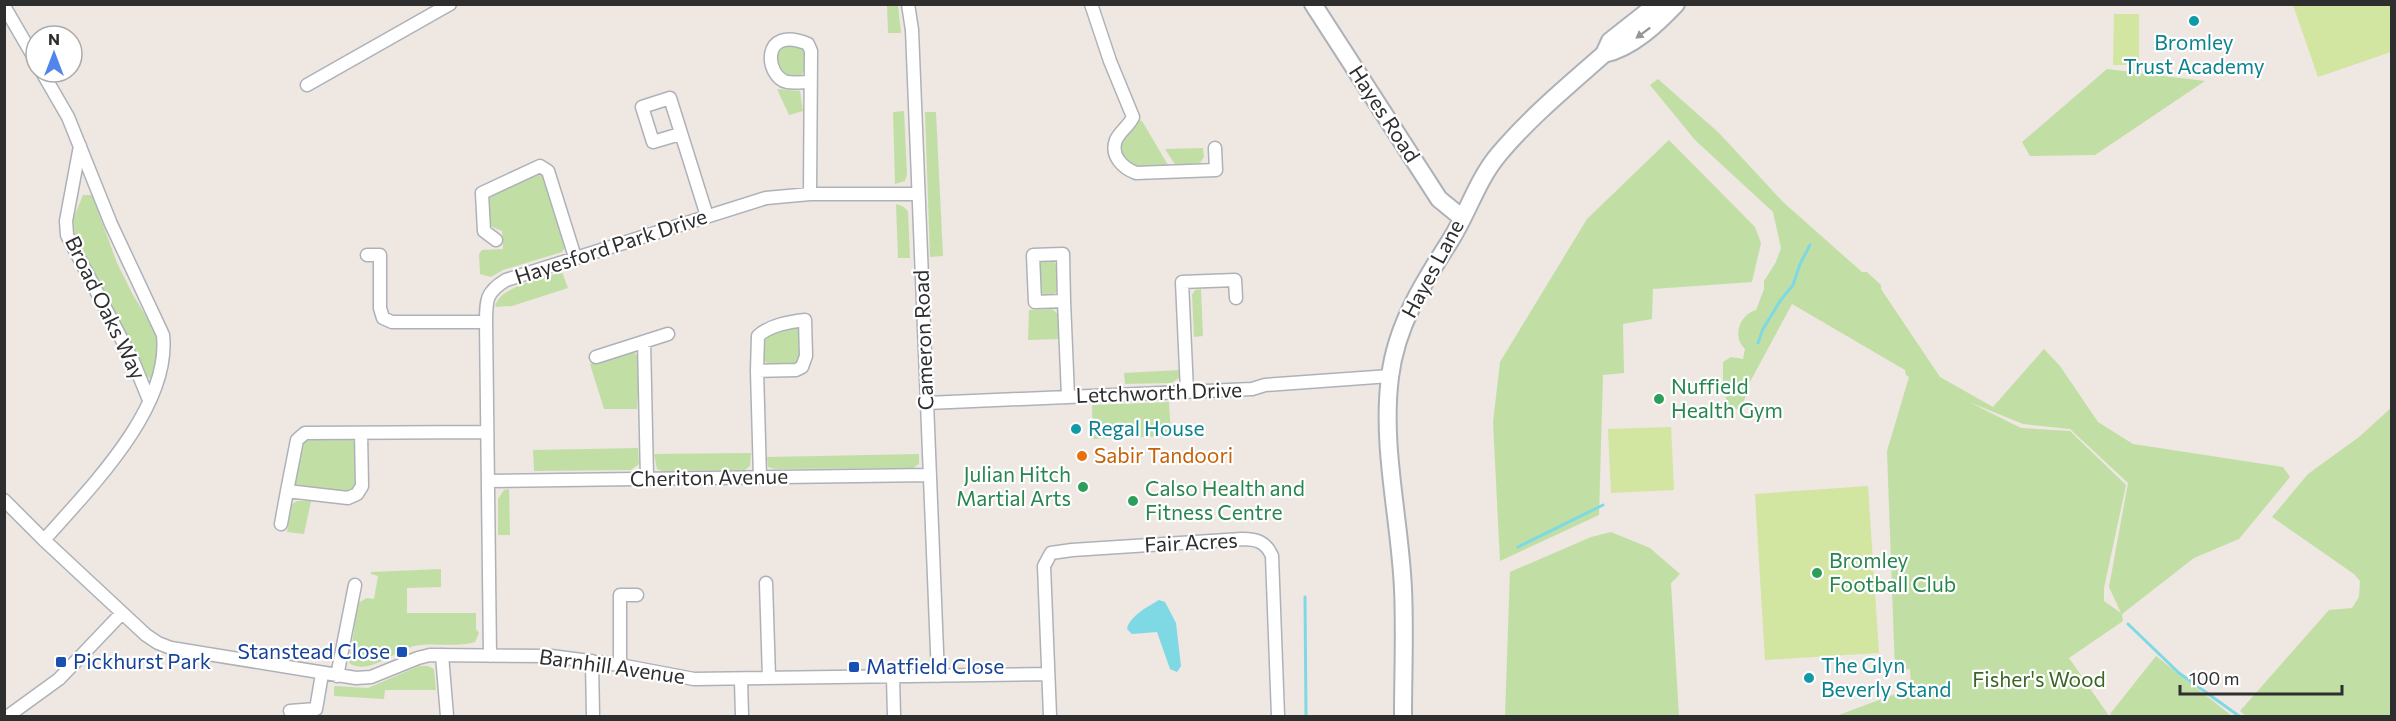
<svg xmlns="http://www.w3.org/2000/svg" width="2396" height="721" font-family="Commissioner,sans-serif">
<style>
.green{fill:#c1dfa4;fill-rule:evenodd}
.pitch{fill:#d2e5a1}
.water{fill:#7fd9e5}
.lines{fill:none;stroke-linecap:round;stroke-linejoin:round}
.stream{stroke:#7fd9e5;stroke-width:3}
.minor-casing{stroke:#aeb2b8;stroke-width:15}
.secondary-casing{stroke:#aeb2b8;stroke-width:20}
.minor{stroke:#fff;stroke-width:12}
.secondary{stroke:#fff;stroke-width:16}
.oneway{fill:#969696}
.culture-dot{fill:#0f9aa8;stroke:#fff;stroke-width:2}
.leisure-dot{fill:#2e9e5b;stroke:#fff;stroke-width:2}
.food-dot{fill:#e8710a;stroke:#fff;stroke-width:2}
.transit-dot{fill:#1a4fb4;stroke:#fff;stroke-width:2}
.labels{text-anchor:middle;stroke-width:4.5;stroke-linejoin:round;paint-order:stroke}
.culture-label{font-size:21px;fill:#0d838f;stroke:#fff;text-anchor:start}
.street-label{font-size:21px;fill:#2e2e2e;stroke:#fff}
.leisure-label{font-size:21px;fill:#27864d;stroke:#fff;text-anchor:start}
.food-label{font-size:21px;fill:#c56008;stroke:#fff;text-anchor:start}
.transit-label{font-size:21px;fill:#164399;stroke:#fff;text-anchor:start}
.park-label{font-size:21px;fill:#3b6622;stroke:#fff}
</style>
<rect width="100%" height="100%" fill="#eee7e2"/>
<!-- green -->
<path class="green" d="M887,5h11l3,28h-13z
M781,46h17l7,5 1,18 -5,6 -14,2 -5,-4 -7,-15z
M2107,69l98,12 -110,74 -65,1 -8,-14z
M1658,79l61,54 64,69 79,70h5l14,13v4l59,88 53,30 51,-58 16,17 38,56 35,22 150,23 7,10 -51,62 -45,19 -72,56 1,7 -54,37 40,58h-273l75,-28 -1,-19 -15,2 -8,-220 22,-74 -3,-2 -1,-5 -113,-66 -42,78 -9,28 -13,-2 -5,-24v-22l8,-5 12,2 2,-10c-13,-12 -6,-34 11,-39l8,-21v-8l12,-19 5,-14 -8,-36 -78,-72 -45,-55zM1969,402l54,22 47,5 58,54 -19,104 12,26 -17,-12v-13l22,-103 -56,-54 -49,-3z
M777,89l23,2 3,20 -14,4z
M904,111l3,63 -2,7 -10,3 -2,-72z
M925,112h11l7,144 -13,1z
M1136,119l6,2 26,44c-16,1 -37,7 -45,-11 -2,-4 -2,-10 1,-14 4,-8 9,-12 12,-21z
M1669,140l86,87 6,16 -9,39 -99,7 -1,30 -29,5 1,49 -21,2 -4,140 -99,46 -7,-139 7,-60 87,-143z
M1203,148l1,9 -4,6 -24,3 -11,-17z
M536,174l6,1 5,6 19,65 -4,6 -59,18 -12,7 -11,-3 -1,-20 3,-4 21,-1 -1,-18 -12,-5 -3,-24 2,-6z
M83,195h9l25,68 16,32 20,33 6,17 1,9 -8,26 -5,-4 -7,-17 -65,-121 -2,-19z
M896,204l6,2 6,5 2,47h-12z
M1052,259c8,8 8,24 4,34l-9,3 -7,-4 -2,-25 4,-7z
M562,272l6,16 -56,18 -17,1c4,-21 49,-29 67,-35z
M1201,289l2,47 -9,1 -2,-42 3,-5z
M1052,309l6,5 1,25 -31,1 1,-30z
M794,326l5,3c2,8 5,26 -1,33 -5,6 -32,5 -35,-3 -2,-5 -1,-14 -1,-20l5,-4z
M628,352l7,1 5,7 -3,49h-33l-14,-45z
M1180,370l-1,8 -8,5 -46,1 -1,-11z
M1169,402l2,34 -78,3 -1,-34z
M2391,408v308h-145l-6,-5 89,-101 23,-2 7,-11 1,-16 -6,-7 -82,-57 36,-43 51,-37z
M305,439h47l4,4 2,41 -6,8 -55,-6 -3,-4 6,-38z
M638,448l1,16 -8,6 -97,1 -1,-21z
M751,453l-1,13 -5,4 -83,1 -5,-2 -3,-15z
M919,454v10l-6,4 -138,1 -7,-2 -1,-10z
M509,489l1,46h-12v-36l6,-9z
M297,501h14l-7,33 -17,-2 5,-28z
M1611,532l39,16 30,26 -9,9 8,133h-174l5,-144 81,-35z
M441,569v18l-34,1v25h69v16l3,4 -4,9c-20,6 -41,0 -61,4 -19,5 -46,30 -65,17l9,-60 9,-5 7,1 4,-23 -7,-2v-2z
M2156,656l76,60h-120l-2,-2z
M419,666h9l6,3 2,21h-51l-1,9 -50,-3v-10l34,2z"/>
<!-- pitch -->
<path class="pitch" d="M2293,5h98v47l-73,25z
M2114,14h25v51h-26z
M1671,427l3,63 -63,3 -3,-64z
M1868,486l11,167 -114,7 -10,-166z"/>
<!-- water -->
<path class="water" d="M1159,600l6,2 11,21 5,43 -4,6 -7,-3 -13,-37 -25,2 -5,-5c3,-13 20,-22 32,-29z"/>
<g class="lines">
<!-- stream -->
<path class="stream" d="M1758,343l5,-14 17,-28 13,-16 7,-21 10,-19
M1518,547l85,-42
M1305,597l1,119
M2128,624l51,49 60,43"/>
<defs>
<path id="minor" d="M908,4l4,26 26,646
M1091,4l19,57 23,56c-4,9 -13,14 -17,23 -6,16 7,28 20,33l80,-3 -1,-22
M4,6l32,55
M42,72l26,45 43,107 52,111c8,73 -74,154 -119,205
M307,85l143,-81
M680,134l-27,8 -11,-35 28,-9 37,118
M80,146l-14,75 1,14 66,126 16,39
M810,194l1,-143 -3,-7c-48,-20 -43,33 -21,38 7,1 16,0 23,0
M496,240l-12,-9 -2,-38 58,-27 8,5 27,86
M367,255h13v53l3,10 9,4h94
M1064,301l-1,-47 -30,1 2,47 29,-1 4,95
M644,342l3,136
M596,357l72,-23
M757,371l1,-35c12,-11 31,-14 47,-16l1,36 -4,11 -6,3 -39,1 3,106
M1187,391l-5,-109 53,-2 1,18
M927,403l325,-14 13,-4 125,-9
M361,433l1,53 -5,8 -9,4 -61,-7 10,-51 8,-7 182,-1
M488,481l442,-6
M4,500l40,40 102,95 12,8 13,5 185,30 15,-1 47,-19 12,-3 121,1 69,9 74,14 354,-5
M281,524l6,-33
M766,583l3,95
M442,655l5,61
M490,656l-4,-334c0,-22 0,-30 20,-42l260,-82 44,-4h108
M592,661l1,55
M620,665v-70h17
M337,676l18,-91
M893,677l1,39
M741,680l1,36
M290,711l26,-2 6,-35
M8,716l51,-37 63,-66
M1050,716l-6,-150 7,-13 21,-3 170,-11c15,0 24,3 30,17l6,160"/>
<path id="secondary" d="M1313,4l126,195 22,18
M1604,54c28,-6 53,-30 72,-50
M1403,716c0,-42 2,-84 0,-127 -3,-70 -22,-142 -13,-212 6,-51 33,-94 60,-136 18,-28 27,-61 49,-87 31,-37 70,-69 105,-100l6,-13 47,-37"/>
</defs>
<!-- minor casing -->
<use href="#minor" class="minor-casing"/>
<!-- secondary casing -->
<use href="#secondary" class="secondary-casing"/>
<!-- minor -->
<use href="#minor" class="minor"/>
<!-- secondary -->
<use href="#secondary" class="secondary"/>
</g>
<!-- one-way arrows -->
<defs><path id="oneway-solid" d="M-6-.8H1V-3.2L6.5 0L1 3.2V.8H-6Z" transform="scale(1.5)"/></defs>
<use class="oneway" href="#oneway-solid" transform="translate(1643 33) rotate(143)"/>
<!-- markers -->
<g class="culture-dot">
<circle cx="2194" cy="21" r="6"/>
<circle cx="1076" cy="429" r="6"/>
<circle cx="1809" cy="678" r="6"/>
</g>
<g class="leisure-dot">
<circle cx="1659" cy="399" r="6"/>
<circle cx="1083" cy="487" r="6"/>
<circle cx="1133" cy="501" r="6"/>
<circle cx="1817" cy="573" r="6"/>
</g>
<circle class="food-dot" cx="1082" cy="456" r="6"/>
<g class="transit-dot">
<rect x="396" y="646" width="12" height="12" rx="3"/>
<rect x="55" y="656" width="12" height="12" rx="3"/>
<rect x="848" y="661" width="12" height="12" rx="3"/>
</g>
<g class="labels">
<!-- culture labels -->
<g class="culture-label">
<text x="2194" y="50" text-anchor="middle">Bromley<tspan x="2194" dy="24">Trust Academy</tspan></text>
<text x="1088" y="436">Regal House</text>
<text x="1821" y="673">The Glyn<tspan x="1821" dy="24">Beverly Stand</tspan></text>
</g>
<!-- street labels -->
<g class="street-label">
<text transform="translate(1384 114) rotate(57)" y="7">Hayes Road</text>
<text transform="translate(611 247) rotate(-18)" y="7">Hayesford Park Drive</text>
<text transform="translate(1433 269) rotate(-62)" y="7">Hayes Lane</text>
<text transform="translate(105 308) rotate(64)" y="7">Broad Oaks Way</text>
<text transform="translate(924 340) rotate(-92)" y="7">Cameron Road</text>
<text transform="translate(1159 393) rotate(-2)" y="7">Letchworth Drive</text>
<text transform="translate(709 478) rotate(-1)" y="7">Cheriton Avenue</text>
<text transform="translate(1191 543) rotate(-3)" y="7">Fair Acres</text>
<text transform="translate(612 667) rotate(8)" y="7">Barnhill Avenue</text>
</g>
<!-- leisure labels -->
<g class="leisure-label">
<text x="1671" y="394">Nuffield<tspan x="1671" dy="24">Health Gym</tspan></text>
<text x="1071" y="482" text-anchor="end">Julian Hitch<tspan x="1071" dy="24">Martial Arts</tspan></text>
<text x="1145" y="496">Calso Health and<tspan x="1145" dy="24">Fitness Centre</tspan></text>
<text x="1829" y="568">Bromley<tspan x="1829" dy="24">Football Club</tspan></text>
</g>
<!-- food labels -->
<g class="food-label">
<text x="1094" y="463">Sabir Tandoori</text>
</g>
<!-- transit labels -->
<g class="transit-label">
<text x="390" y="659" text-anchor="end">Stanstead Close</text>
<text x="73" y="669">Pickhurst Park</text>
<text x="866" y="674">Matfield Close</text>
</g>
<!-- park labels -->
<g class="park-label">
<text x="2039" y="687">Fisher's Wood</text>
</g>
</g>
<!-- border -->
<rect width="2396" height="721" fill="none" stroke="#2e2e2e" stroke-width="12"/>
<!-- north arrow -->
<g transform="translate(54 54)"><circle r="28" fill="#ffffff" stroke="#ababab" stroke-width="1.5"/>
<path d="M0-4.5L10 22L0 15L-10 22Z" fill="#5285eb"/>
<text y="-9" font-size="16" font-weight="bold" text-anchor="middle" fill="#2e2e2e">N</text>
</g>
<!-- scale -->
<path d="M2180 685v9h162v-9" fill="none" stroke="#2e2e2e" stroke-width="3"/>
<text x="2189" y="685" font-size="18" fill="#2e2e2e" stroke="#ffffff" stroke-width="4.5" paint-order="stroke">100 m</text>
</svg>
